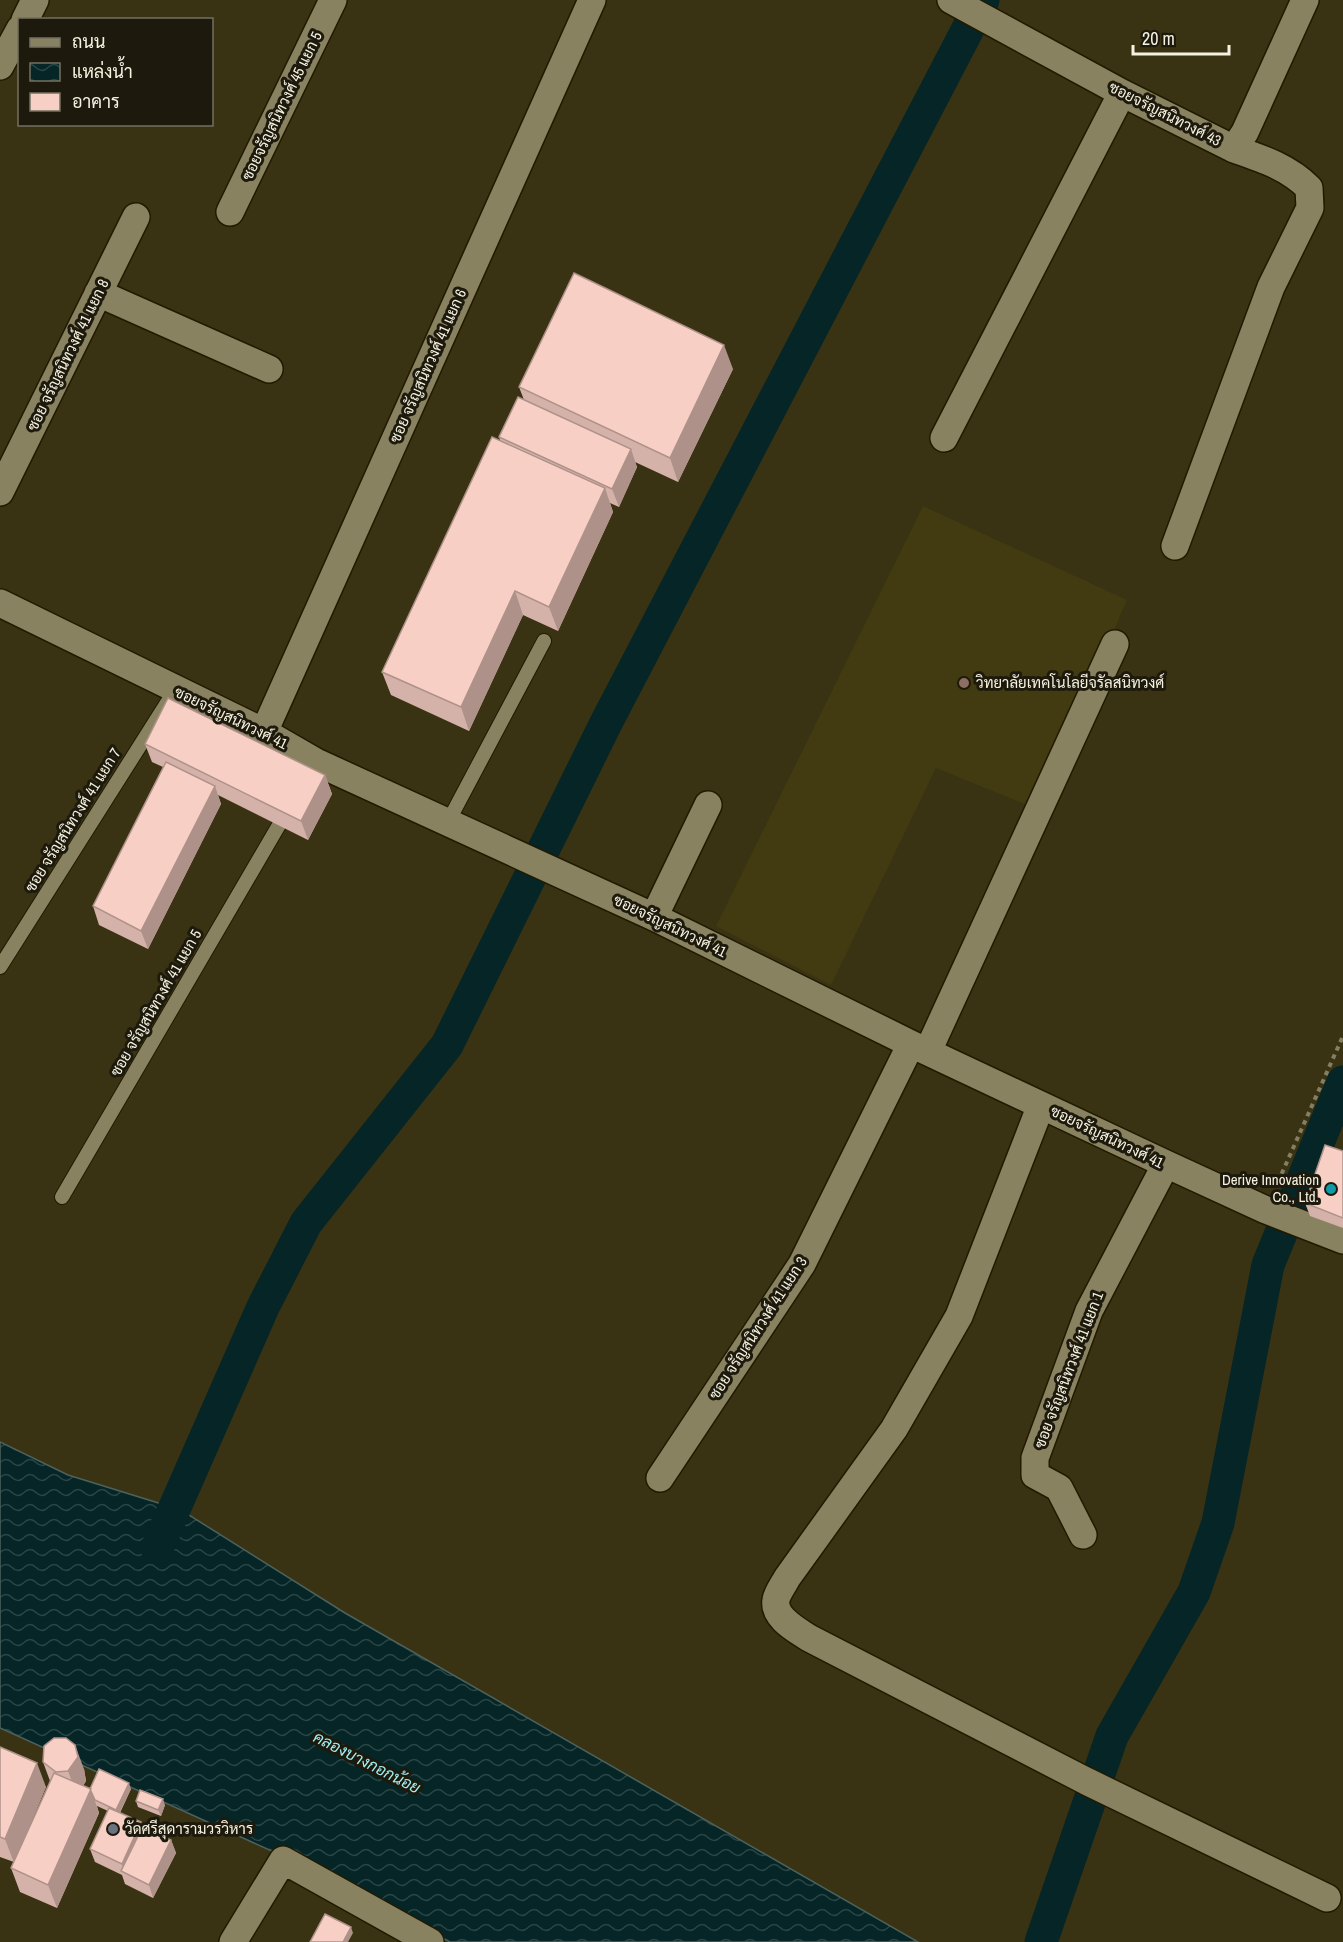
<svg xmlns="http://www.w3.org/2000/svg" width="1343" height="1942" font-family="'Archivo Narrow',Sarabun,sans-serif">
<style>
.built{fill:#423a10}
.water{fill:url(#water-waves);stroke:#4d625e;stroke-width:1.5}
.lines{fill:none;stroke-linecap:round;stroke-linejoin:round}
.canal{stroke:#052526;stroke-width:33}
.service-casing{stroke:#211a00;stroke-width:16}
.minor-casing{stroke:#211a00;stroke-width:30}
.path{stroke:#847e64;stroke-width:4;stroke-dasharray:4.5 4.5;stroke-linecap:butt}
.service{stroke:#898260;stroke-width:14}
.minor{stroke:#898260;stroke-width:27}
.wall{fill:#d5b2a9}
.shaded-wall{fill:#ae9189}
.building{fill:#f8cfc4;stroke:#ae9189;stroke-width:1.5}
.education-dot{fill:#8d6e63;stroke:#1d1a0d;stroke-width:2}
.culture-dot{fill:#0f9aa8;stroke:#1d1a0d;stroke-width:2}
.worship-dot{fill:#6b7280;stroke:#1d1a0d;stroke-width:2}
.labels{text-anchor:middle;stroke-width:6;stroke-linejoin:round;paint-order:stroke}
.street-label{font-size:15px;fill:#f6f2e0;stroke:#1d1a0d}
.poi-label{font-size:15px;fill:#f6f2e0;stroke:#1d1a0d;text-anchor:start}
.water-label{font-size:16px;font-style:italic;fill:#a1eff1;stroke:#1d1a0d}
</style>
<defs>
<pattern id="water-waves" width="16" height="10" patternUnits="userSpaceOnUse" patternTransform="scale(1.5)"><rect width="16" height="10" fill="#052526"/><path d="M0 5q4-4 8 0t8 0" fill="none" stroke="#2a4545"/></pattern>
</defs>
<rect width="100%" height="100%" fill="#393313"/>
<!-- built -->
<path class="built" d="M923,506l204,94 -74,169 -26,36 -91,-37 -105,217 -115,-59z"/>
<!-- water -->
<path class="water" d="M0,1442l68,33 113,35 164,103 573,329h-468l-138,-77 -38,-13 -274,-124z"/>
<g class="lines">
<!-- canal -->
<path class="canal" d="M157,1548l106,-241 43,-84 141,-178 159,-322 377,-723
M1041,1942l71,-206 82,-144 24,-69 50,-258 75,-183"/>
<defs>
<path id="service" d="M448,822l96,-181
M0,967l172,-272
M62,1197l217,-372"/>
<path id="minor" d="M951,0l171,93 112,56 11,-17 60,-132
M25,20l10,-20
M0,66l20,-37
M230,212l103,-212
M98,293l171,76
M944,438l178,-345
M0,492l136,-275
M1175,546l96,-259 39,-79 -1,-20c-21,-21 -46,-29 -75,-39
M0,603l264,129 52,30 338,155 257,127 255,120 100,46 77,30
M264,732l328,-732
M654,917l54,-112
M928,1051l187,-407
M1041,1105l-82,211 -65,113 -107,149c-3,6 -10,15 -11,22 -3,18 21,30 33,38l277,143 241,117
M660,1478l142,-214 109,-220
M1083,1535l-24,-47 -24,-13v-17l54,-147 77,-147
M233,1942l50,-82 147,82"/>
</defs>
<!-- service casing -->
<use href="#service" class="service-casing"/>
<!-- minor casing -->
<use href="#minor" class="minor-casing"/>
<!-- path -->
<path class="path" d="M1278,1182l65,-146"/>
<!-- service -->
<use href="#service" class="service"/>
<!-- minor -->
<use href="#minor" class="minor"/>
</g>
<!-- wall -->
<path class="wall" d="M733,369l-55,113 -43,-20 2,5 -18,40 -9,-4 3,9 -55,119 -35,-16 -54,116 -78,-36 -9,-23 118,-232 -1,-3 25,-37 -5,-13z
M145,744l180,31 7,19 -24,46 -90,-45 3,9 -73,145 -49,-24 -6,-19 70,-139 -11,-5z
M1343,1151v77l-33,-12 -5,-13z
M0,1747l46,40 -23,54 27,-60 -7,-19 41,7 2,12 -3,5 7,3h41l-11,24 23,15 28,12 5,13 -23,45 -28,-14 -3,-9 -27,-13 -5,-13 18,-38 -11,-5 2,7 -42,95 -37,-16 -9,-24 3,-6 -14,-5z
M136,1801l29,4 -4,11 -23,-9z"/>
<!-- shaded-wall -->
<path class="shaded-wall" d="M724,345l9,24 -55,113 -8,-24z
M631,449l6,18 -18,40 -7,-18z
M605,488l8,24 -55,119 -9,-24z
M515,591l8,24 -54,116 -8,-24z
M325,775l7,19 -24,46 -7,-19z
M215,786l6,18 -73,145 -7,-18z
M75,1745l9,24 2,12 -9,14 -9,-24z
M37,1763l9,24 -32,76 -9,-24z
M129,1783l2,6 -13,27 -2,-6z
M91,1789l8,24 -42,95 -9,-23z
M163,1799l2,6 -4,11 -3,-6z
M141,1822l4,13 -20,39 -3,-10z
M171,1840l5,13 -23,45 -4,-13z
M351,1927l2,6 -5,9h-5z"/>
<!-- building -->
<path class="building" d="M574,273l150,72 -54,113 -151,-71z
M518,397l113,52 -19,40 -113,-52z
M492,437l113,51 -56,119 -34,-16 -54,116 -79,-35z
M168,698l157,77 -24,46 -156,-77z
M166,762l49,24 -74,145 -48,-25z
M1325,1145l18,6v67l-38,-15z
M54,1738h12l9,7 3,12 -10,14 -12,1 -13,-10 1,-16z
M0,1747l37,16 -32,76 -5,-2z
M99,1769l30,14 -13,27 -21,-10 -5,-11z
M54,1773l37,16 -43,96 -37,-17z
M140,1790l23,9 -5,11 -22,-9z
M109,1808l32,14 -19,42 -32,-15z
M143,1826l28,14 -22,45 -28,-14z
M325,1914l26,13 -8,15h-33z"/>
<!-- markers -->
<circle class="education-dot" cx="964" cy="683" r="6"/>
<circle class="culture-dot" cx="1331" cy="1189" r="6"/>
<circle class="worship-dot" cx="113" cy="1829" r="6"/>
<g class="labels">
<!-- street labels -->
<g class="street-label">
<text transform="translate(282 106) rotate(-64)" y="5">ซอยจรัญสนิทวงศ์ 45 แยก 5</text>
<text transform="translate(1165 114) rotate(27)" y="5">ซอยจรัญสนิทวงศ์ 43</text>
<text transform="translate(68 355) rotate(-64)" y="5">ซอย จรัญสนิทวงศ์ 41 แยก 8</text>
<text transform="translate(428 366) rotate(-66)" y="5">ซอย จรัญสนิทวงศ์ 41 แยก 6</text>
<text transform="translate(231 718) rotate(26)" y="5">ซอยจรัญสนิทวงศ์ 41</text>
<text transform="translate(73 820) rotate(-58)" y="5">ซอย จรัญสนิทวงศ์ 41 แยก 7</text>
<text transform="translate(670 926) rotate(26)" y="5">ซอยจรัญสนิทวงศ์ 41</text>
<text transform="translate(156 1003) rotate(-60)" y="5">ซอย จรัญสนิทวงศ์ 41 แยก 5</text>
<text transform="translate(1107 1137) rotate(26)" y="5">ซอยจรัญสนิทวงศ์ 41</text>
<text transform="translate(758 1328) rotate(-57)" y="5">ซอย จรัญสนิทวงศ์ 41 แยก 3</text>
<text transform="translate(1069 1370) rotate(-69)" y="5">ซอย จรัญสนิทวงศ์ 41 แยก 1</text>
</g>
<!-- poi labels -->
<g class="poi-label">
<text x="976" y="688">วิทยาลัยเทคโนโลยีจรัลสนิทวงศ์</text>
<text x="1319" y="1185" text-anchor="end">Derive Innovation<tspan x="1319" dy="17">Co., Ltd.</tspan></text>
<text x="125" y="1834">วัดศรีสุดารามวรวิหาร</text>
</g>
<!-- water labels -->
<g class="water-label">
<text transform="translate(367 1762) rotate(27)" y="6">คลองบางกอกน้อย</text>
</g>
</g>
<!-- legend -->
<rect x="18" y="18" width="195" height="108" fill="#1d1a0d" stroke="#747061" stroke-width="1.5"/>
<rect x="30" y="38" width="30" height="9" fill="#898260" stroke="#747061" stroke-width="1.5"/>
<text x="72" y="48" font-size="18" fill="#f6f2e0">ถนน</text>
<rect x="30" y="63" width="30" height="18" fill="url(#water-waves)" stroke="#747061" stroke-width="1.5"/>
<text x="72" y="78" font-size="18" fill="#f6f2e0">แหล่งน้ำ</text>
<rect x="30" y="93" width="30" height="18" fill="#f8cfc4" stroke="#747061" stroke-width="1.5"/>
<text x="72" y="108" font-size="18" fill="#f6f2e0">อาคาร</text>
<!-- scale -->
<path d="M1133 45v9h96v-9" fill="none" stroke="#f6f2e0" stroke-width="3"/>
<text x="1142" y="45" font-size="18" fill="#f6f2e0" stroke="#1d1a0d" stroke-width="4.5" paint-order="stroke">20 m</text>
</svg>
